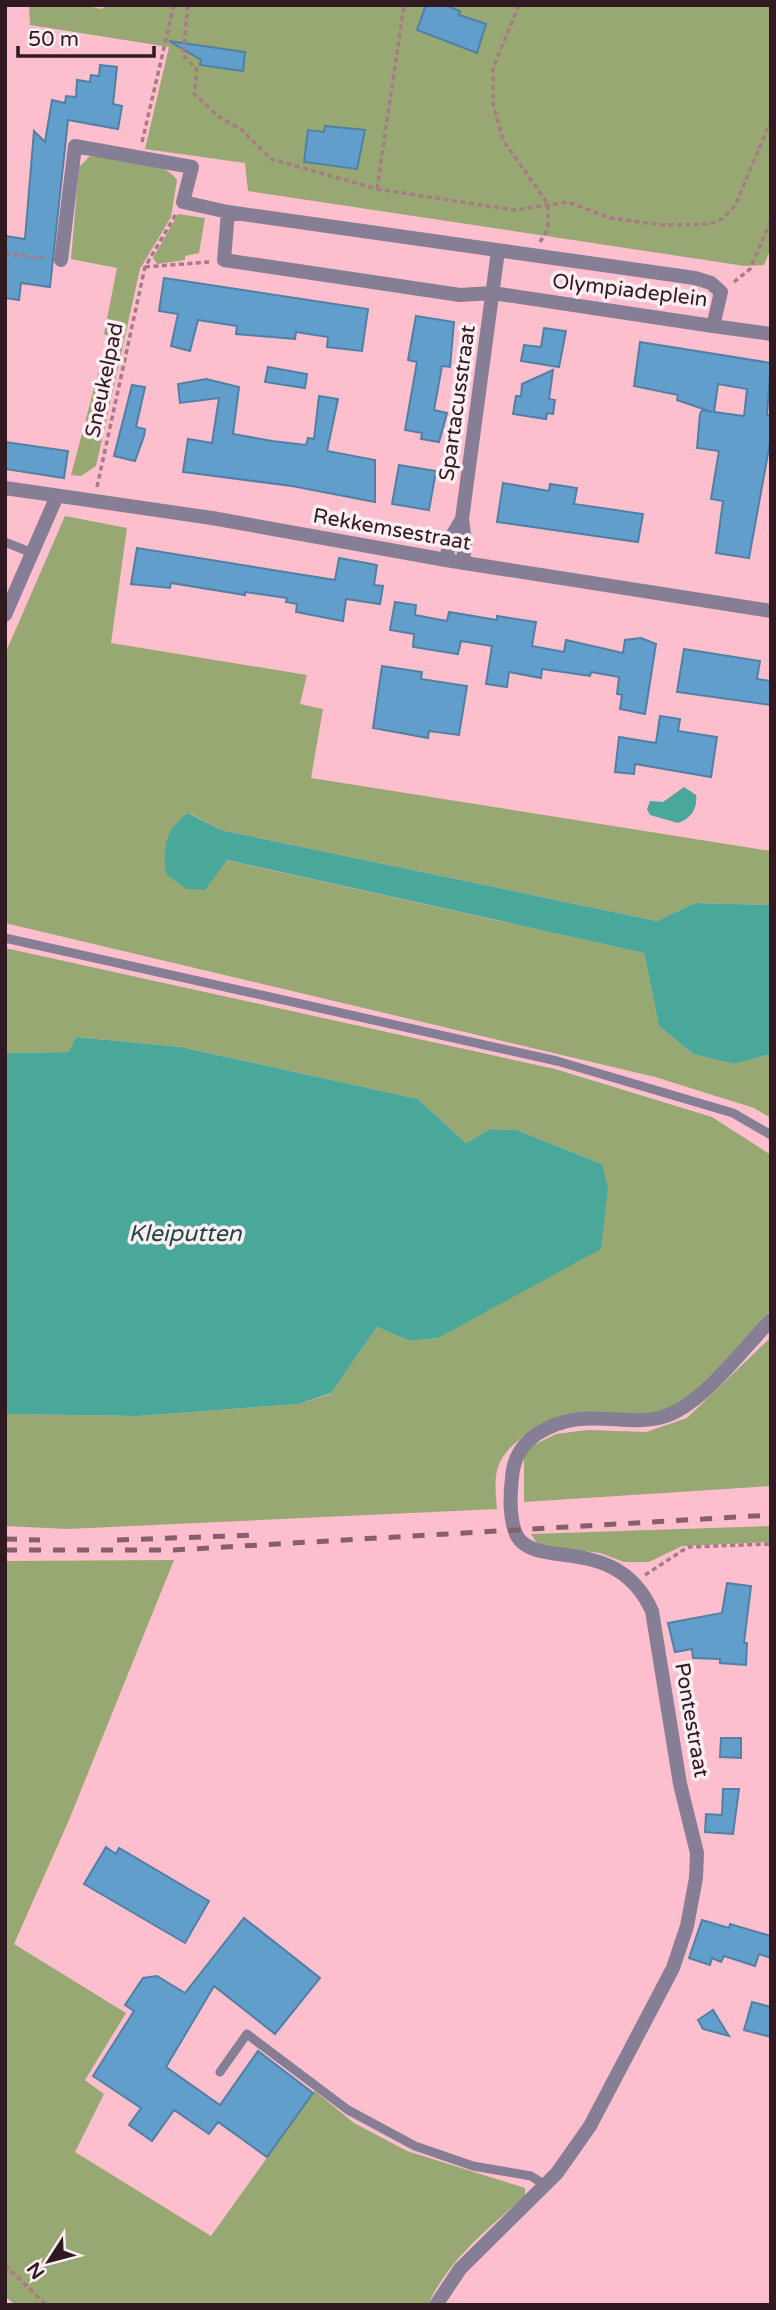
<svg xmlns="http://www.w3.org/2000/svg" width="776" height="2310" font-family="'Varela Round',sans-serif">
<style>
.green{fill:#98a872}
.water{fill:#4aa89a}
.building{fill:#619ecb;stroke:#5080a3;stroke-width:2;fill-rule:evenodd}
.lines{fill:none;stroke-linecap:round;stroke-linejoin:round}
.path{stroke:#a87a86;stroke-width:3.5;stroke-dasharray:5 3.5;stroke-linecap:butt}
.service{stroke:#867e94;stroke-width:9}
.minor{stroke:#867e94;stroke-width:14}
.tertiary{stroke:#867e94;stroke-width:14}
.rail{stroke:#875f6a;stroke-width:5;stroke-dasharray:12 12;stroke-linecap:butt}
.labels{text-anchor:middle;stroke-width:7;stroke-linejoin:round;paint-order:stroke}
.street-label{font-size:21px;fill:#301920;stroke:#fceef2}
.water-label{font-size:23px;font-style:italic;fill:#1e4841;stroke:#fceef2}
</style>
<rect width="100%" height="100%" fill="#fdbece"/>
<!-- green -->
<path class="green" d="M29,5h53l20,4 4,-4h665v243l-7,17 -19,1 -497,-75 -3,-28 -100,-14 24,-102 -139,-22z
M90,156c24,4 73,2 87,24l-6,37 -31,52 -44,197 -15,10 -10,-1 37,-139 -4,-2 13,-66 -46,-9 8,-92z
M178,214l27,4 -6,35 -14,3v4l-28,4 -4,-6z
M65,516l62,12 -16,115 196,32 -7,29 23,5 -12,69 460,73v54l-76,-2 -38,18 -436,-91 -32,-17 37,47 418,93 15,73 34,28 41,10 37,-10v64l-17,-10 -99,-31 -650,-154v-269z
M5,948l550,121 157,48 59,38v155c-21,22 -75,89 -100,98 -54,19 -98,-14 -150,30 -28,23 -27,37 -24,71l-429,20 -63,-3v-112l132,2 162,-12 31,-10 47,-67 33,14 28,-3 46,-28 118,-146 -85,-34 -27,-1 -24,14 -48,-44 -237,-52 -105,-10 -6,15 -65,1z
M771,1337v149l-247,16v-46l10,-11 22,-11 31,-4 59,2 41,-14z
M771,1526v16l-89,4 -33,16h-25l-24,-9 -62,-8 -7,-11z
M174,1560l-105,260 -55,124 112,69 -41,67 19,14 -29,58 136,84 104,-145 39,32 53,28 118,37v8c-36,32 -77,63 -97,109h-413l-10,-9v-735z"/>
<!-- water -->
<path class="water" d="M684,787l12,8c2,13 -5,24 -18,28l-28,-8 -3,-6 3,-8 13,1z
M188,813l33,17 436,91 38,-18 76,2v149l-37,10 -41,-10 -34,-28 -15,-73 -417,-93 -22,30 -19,-1 -20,-15c-4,-27 0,-45 22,-61z
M76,1037l105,10 237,52 48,44 24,-14 27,1 85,34 6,24 -7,61 -163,89 -28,3 -33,-14 -46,66 -32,11 -162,12 -132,-2v-361l64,-1z"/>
<!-- building -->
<path class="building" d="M426,5h19l15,6 -1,4 27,9 -9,29 -60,-23z
M169,41l76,11 -2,19 -43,-6 1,-5z
M100,65l17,2 -4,37 9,2 -4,23 -50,-9 -18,167 -29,-4 -2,17 -14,-2v-62l20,3 9,-108 11,11 7,-42 13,3 1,-7 10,1 1,-17 13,2 1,-7 8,1z
M325,126l40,4 -8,39 -53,-7 4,-32 16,2z
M164,278l204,31 -6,42 -35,-4 1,-10 -32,-5 -1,7 -59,-5 1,-8 -39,-6 -8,31 -19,-5 7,-32 -19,-3z
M416,316l38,6 -4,45 -8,-1 -8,44 13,3 -8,29 -18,-3 1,-6 -17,-3 12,-68 -9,-2z
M544,328l22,3 -7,36 -38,-6 3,-16 17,2z
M640,342l131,21 -4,52h4v22l-22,121 -33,-5 7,-52 -12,-2 8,-48 -22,-3 3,-34 2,-4 10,2 -35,-12 1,-5 -44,-9zM718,384l29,5 -3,27 -30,-4z
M268,367l39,7 -2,14 -40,-6z
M553,370l-4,29 6,1 -2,14 -6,-1 -1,6 -33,-5 3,-18h5l1,-12z
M206,379l33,8 -6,47 39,7 34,4 2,-7 6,1 5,-43 19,3 -11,52 48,9v42l-83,-16 -109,-14 5,-33 24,4 7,-45 -39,5 -2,-19z
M132,385l13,2 -9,40 9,2 -1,7 -9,25 -21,-5z
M5,442l63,9 -4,27 -59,-9z
M399,465l37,6 -7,39 -37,-6z
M503,483l46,8 1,-7 27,4 -3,16 69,10 -5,28 -141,-20z
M137,548l198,32 4,-22 38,7 -3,20 9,1 -3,18 -34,-5 -3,22 -47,-9 1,-8 -11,-2 1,-4 -42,-6v3l-74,-12 -1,5 -39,-4z
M395,602l21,3 -1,10 32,6 2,-9 48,8v-4l39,6 -4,24 32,6 2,-12 57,13 2,-13 16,-2 15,6 -11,70 -25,-5 2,-14 -5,-1 2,-17 -28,-5 -1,4 -48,-7 -1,9 -32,-6 -2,15 -21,-3 6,-38 -31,-5 -3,13 -45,-7 1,-13 -24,-4z
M684,649l76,12 -3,18 14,2v24l-94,-13z
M382,666l40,6 -1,7 46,7 -8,49 -30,-4 -1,7 -55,-10z
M660,716l20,3 -2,12 39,6 -6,40 -76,-13 -1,10 -19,-2 4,-35 37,6z
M727,1583l24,3 -7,57h3l-1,22 -26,-2v-4l-27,-1 -1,-9 -17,3 -7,-29 54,-10z
M721,1738h20v20l-21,-1z
M723,1789h16l-6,45 -28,-2 1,-18 16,1z
M106,1847l10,7 3,-6 90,53 -24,42 -101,-59z
M244,1918l76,60 -45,56 -61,-48 -48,81 54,38 38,-54 55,42 -46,64 -49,-35 -9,12 -35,-24 -22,31 -23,-16 12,-17 -48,-32 41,-65 -9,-6 18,-27 14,-2 28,17z
M702,1920l27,8 1,-4 41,12v22l-12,-4 -4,12 -31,-10 -3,6 -9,-4 -2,7 -21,-7z
M752,2002l19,5v30l-27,-7z
M713,2010l16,26 -26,-7 -5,-9z"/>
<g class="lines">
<!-- path -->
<path class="path" d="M188,5l-5,50 14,15 -3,24 24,22 24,14 29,29 106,30 137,21 54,-8 42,16 53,7 47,-1 12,-5 13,-13 36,-86
M519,5l-26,63v36l10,36 45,64v25l-8,13
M142,142l32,-137
M377,189l27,-184
M5,254l40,4
M145,267l64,-5
M734,282l16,-13 21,-49
M97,487l48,-220 31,-53
M645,1575l43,-28 83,-3
M5,2265l41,40"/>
<!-- service -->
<path class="service" d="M5,542l27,11
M5,938l552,123 176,52 38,22
M220,2072l27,-38 101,76 67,36 58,20 58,10 14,9"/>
<!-- minor -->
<path class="minor" d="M61,260l14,-114 117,21 -9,35 45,10 467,66 16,5 10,9 -8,34 -220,-33 -33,2 -236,-35 4,-48
M713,326l58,8
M446,560l4,-21 12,-20
M463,563l2,-21 -3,-23 36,-268
M5,615l52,-119
M436,2305l24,-36 97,-96 33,-47 83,-158 14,-42 9,-48 1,-25 -17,-69 -28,-173c-35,-78 -116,-41 -135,-75 -8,-15 -7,-42 -5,-58 1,-18 9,-33 25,-44 50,-33 96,0 138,-22 35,-18 68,-63 96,-92"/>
<!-- tertiary -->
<path class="tertiary" d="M5,488l207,30 234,42 325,51"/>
<!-- rail -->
<path class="rail" d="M5,1539l35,1
M117,1540l140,-5
M5,1550h169l597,-35"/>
</g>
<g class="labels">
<!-- street labels -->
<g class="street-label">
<text transform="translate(630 290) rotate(7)" y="7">Olympiadeplein</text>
<text transform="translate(104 380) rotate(-78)" y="7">Sneukelpad</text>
<text transform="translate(457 403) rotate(-82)" y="7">Spartacusstraat</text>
<text transform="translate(392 529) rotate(10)" y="7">Rekkemsestraat</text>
<text transform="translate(692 1720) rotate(80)" y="7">Pontestraat</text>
</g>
<!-- water labels -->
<g class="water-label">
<text x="185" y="1241">Kleiputten</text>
</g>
</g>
<!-- border -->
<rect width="776" height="2310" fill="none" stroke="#301920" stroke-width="14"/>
<!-- north arrow -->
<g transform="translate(49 2261) rotate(234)" stroke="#fceef2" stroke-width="5" paint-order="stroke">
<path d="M0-5L12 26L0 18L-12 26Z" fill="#301920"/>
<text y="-10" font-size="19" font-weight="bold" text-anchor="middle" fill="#301920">N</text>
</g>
<!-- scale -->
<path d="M18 46v10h136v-10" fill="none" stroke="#301920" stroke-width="3.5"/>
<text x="28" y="46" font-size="21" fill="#301920" stroke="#fceef2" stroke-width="5" paint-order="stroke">50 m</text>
</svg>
